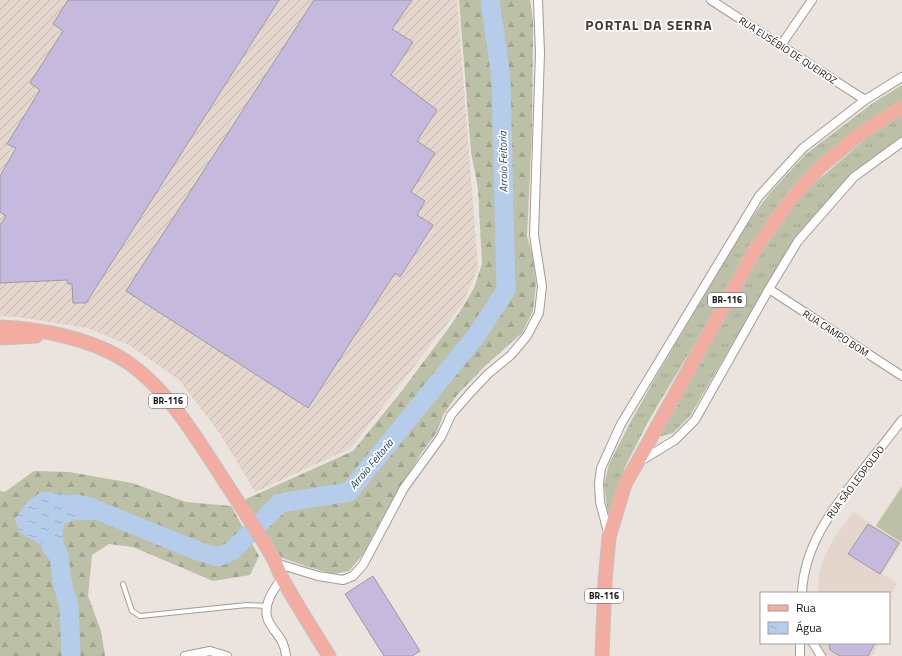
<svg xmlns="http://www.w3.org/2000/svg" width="902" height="656" font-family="'Titillium Web',sans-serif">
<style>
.industrial{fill:url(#industrial-furrows)}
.built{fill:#e4d6cc}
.grass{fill:url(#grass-tufts)}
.forest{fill:url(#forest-firs)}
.pitch{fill:#bcc0a7}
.water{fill:url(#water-ripples)}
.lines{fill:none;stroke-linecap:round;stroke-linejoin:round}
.river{stroke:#b5cdeb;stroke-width:19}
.building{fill:#c5badd;stroke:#9c9aa2}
.lane-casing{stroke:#a39b97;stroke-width:6}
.street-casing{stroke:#a39b97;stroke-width:10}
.primary-casing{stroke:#c2c2c1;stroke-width:15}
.lane{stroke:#fff;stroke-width:4}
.street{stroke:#fff;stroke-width:8}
.primary{stroke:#f3aca0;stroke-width:13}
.labels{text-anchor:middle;stroke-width:3.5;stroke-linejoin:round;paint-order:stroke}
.shield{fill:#fff;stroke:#5c5a58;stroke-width:1}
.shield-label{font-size:9px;font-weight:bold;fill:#161311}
.street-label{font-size:10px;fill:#161311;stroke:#fff}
.water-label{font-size:11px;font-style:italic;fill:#16375e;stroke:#fff}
.district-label{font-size:14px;font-weight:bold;letter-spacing:1px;fill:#423c38;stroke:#fff}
</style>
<defs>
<pattern id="industrial-furrows" width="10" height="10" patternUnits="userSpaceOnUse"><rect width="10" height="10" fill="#e4d6cc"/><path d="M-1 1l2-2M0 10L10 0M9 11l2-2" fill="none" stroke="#c3b7ae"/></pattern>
<pattern id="grass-tufts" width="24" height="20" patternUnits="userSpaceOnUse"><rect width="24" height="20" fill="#bcc0a7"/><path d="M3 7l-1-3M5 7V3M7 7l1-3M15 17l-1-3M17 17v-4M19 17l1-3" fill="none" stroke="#a1a48f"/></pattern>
<pattern id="forest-firs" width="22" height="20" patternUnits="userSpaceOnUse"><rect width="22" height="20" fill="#bcc0a7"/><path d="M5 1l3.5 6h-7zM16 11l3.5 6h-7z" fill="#a1a48f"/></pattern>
<pattern id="water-ripples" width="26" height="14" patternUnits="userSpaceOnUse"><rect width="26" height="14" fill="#b5cdeb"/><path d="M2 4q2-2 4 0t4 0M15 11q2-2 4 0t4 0" fill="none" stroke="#9bafc8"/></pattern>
</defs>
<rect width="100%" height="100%" fill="#ebe3de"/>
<!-- industrial -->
<path class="industrial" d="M0,0h457l21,268 -15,35 -112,145 -96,44 -34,-57 -42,-55 -50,-35 -42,-17 -68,-11 -19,-1z"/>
<!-- built -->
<path class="built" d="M902,485v58l-20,31 15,9 -8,15v-5h-71l1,-19 5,-16 10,-20 19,-26 22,14z
M818,643h61l-7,13h-47z"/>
<!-- grass -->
<path class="grass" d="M902,85v16l-127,109 -23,32 -48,86 -55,92 -24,47 -17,47 -4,-29 5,-21 21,-41 27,-48 89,-150 23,-31 37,-40 67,-51z
M902,114v23l-51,39 -40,43 -19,23 -102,174 -17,17 -18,5 105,-189 30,-41 19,-20 60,-52z"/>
<!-- forest -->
<path class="forest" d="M459,0h71l3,20 -1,111 -5,105 5,18 4,29 -3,28 -11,22 -37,33 -28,29 -14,20 -6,17 -15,20 -41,68 -16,32 -16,19 -16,3 -25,-7 -31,-11 -33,-56 109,-49 48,-59 47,-63 14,-21 12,-20 8,-24 -4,-75 -7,-37z
M34,471l35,1 63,11 54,19 45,4 28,50 -9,19 -37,6 -80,-34 -24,-3 -17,11 -4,41 13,35 4,25h-105v-165l5,1z"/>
<!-- pitch -->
<path class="pitch" d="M902,487v53l-1,2 -25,-16z"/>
<!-- water -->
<path class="water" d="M41,492c15,0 28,2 41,9 8,4 14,9 23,12l2,7h-31l-11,3c-5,11 -1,21 4,32l-8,15 -2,-14 -40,-24 -4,-13 12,-17z"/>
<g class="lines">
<!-- river -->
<path class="river" d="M74,504l13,2 111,45 20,6 14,-6 48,-48 69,-11 127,-156 30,-46 -5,-212 -11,-78
M51,547l8,9 3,25 7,26 2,49"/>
</g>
<!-- building -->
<path class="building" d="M68,0h211l-193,303h-13l-1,-19h-4l-1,-4 -67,3v-58l6,-9 -6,-4v-36l16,-28 -9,-4 33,-54 -10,-7 33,-52 -10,-7z
M314,0h98l-20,29 21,13 -22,33 46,35 -20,31 18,12 -24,39 14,9 -8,14 16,10 -33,52 -5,-4 -87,135 -182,-117z
M868,524l31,19 -19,31 -32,-20z
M373,576l47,75 -8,5h-28l-39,-62z
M829,643h46l-7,13h-28l-10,-6z"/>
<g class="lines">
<defs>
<path id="lane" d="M123,584l9,27 8,5 107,-11 20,1"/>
<path id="street" d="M711,0l154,100
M781,45l31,-45
M769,289l133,87
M639,462l36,-22 20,-20 74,-131 29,-48 56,-64 48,-35
M609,536l-9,-34 -1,-19 2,-15 20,-44 138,-228 44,-48 62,-48 37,-23
M275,563l43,13 25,4 10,-4 10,-11 41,-77 37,-51 10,-22 19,-22 18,-19 23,-19 16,-19 12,-23 3,-27 -8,-51 6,-182 -2,-53
M282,578c-8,11 -20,27 -14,42 7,15 16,17 18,36
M802,593c2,-46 29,-82 56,-117 15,-19 30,-37 44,-56
M800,643v13
M813,643l8,13
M185,656l25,-5 17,5"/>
<path id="primary" d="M0,327c40,1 97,13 130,37 38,27 63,69 88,107 18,28 37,56 54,85 4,7 6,14 10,22 14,26 31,52 47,78
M0,338l36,-2
M602,656l3,-75 4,-44 16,-53 12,-21 119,-215 34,-48 30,-33 41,-34 41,-26"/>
</defs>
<!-- lane casing -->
<use href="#lane" class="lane-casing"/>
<!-- street casing -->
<use href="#street" class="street-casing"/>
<!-- primary casing -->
<use href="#primary" class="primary-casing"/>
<!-- lane -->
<use href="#lane" class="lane"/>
<!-- street -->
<use href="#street" class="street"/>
<!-- primary -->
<use href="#primary" class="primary"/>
</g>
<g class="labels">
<!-- shield labels -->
<g class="shield">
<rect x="708" y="293" width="38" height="14" rx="3"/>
<rect x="149" y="394" width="38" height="14" rx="3"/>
<rect x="585" y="589" width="38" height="14" rx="3"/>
</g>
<g class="shield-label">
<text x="727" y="303">BR-116</text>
<text x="168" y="404">BR-116</text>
<text x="604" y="599">BR-116</text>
</g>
<!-- street labels -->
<g class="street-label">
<text transform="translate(788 50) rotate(33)" y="4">RUA EUSÉBIO DE QUEIROZ</text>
<text transform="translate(836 333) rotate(33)" y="4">RUA CAMPO BOM</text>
<text transform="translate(855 482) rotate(-53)" y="4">RUA SÃO LEOPOLDO</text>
</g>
<!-- water labels -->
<g class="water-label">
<text transform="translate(503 162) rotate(-91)" y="4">Arroio Feitoria</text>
<text transform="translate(371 464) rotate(-50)" y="4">Arroio Feitoria</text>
</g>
<!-- district labels -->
<g class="district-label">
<text x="649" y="30">PORTAL DA SERRA</text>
</g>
</g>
<!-- legend -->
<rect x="760" y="592" width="130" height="52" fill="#ffffff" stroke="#a2a1a0"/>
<rect x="768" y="605" width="20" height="6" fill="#f3aca0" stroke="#a2a1a0"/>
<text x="796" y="612" font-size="12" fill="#161311">Rua</text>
<rect x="768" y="622" width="20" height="12" fill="url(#water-ripples)" stroke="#a2a1a0"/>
<text x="796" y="632" font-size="12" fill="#161311">Água</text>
</svg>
